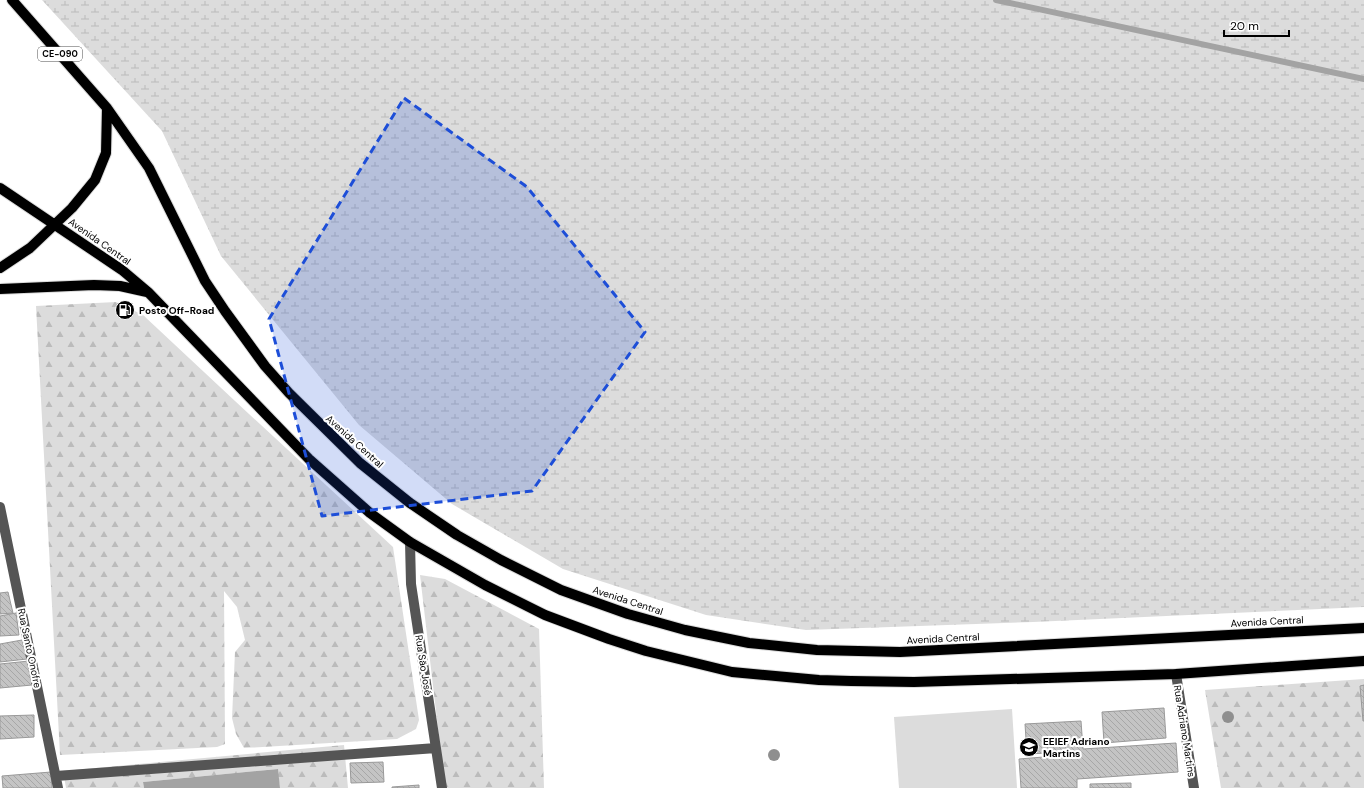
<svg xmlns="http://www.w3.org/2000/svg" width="1364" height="788" font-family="'DM Sans',sans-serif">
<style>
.forest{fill:url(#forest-firs)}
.wetland{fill:url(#wetland-marsh)}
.park{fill:#dcdcdc}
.water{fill:#a3a3a3}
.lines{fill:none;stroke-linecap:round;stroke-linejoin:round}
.stream{stroke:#a3a3a3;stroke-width:6}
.building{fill:url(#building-back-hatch);stroke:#999}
.major-casing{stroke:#dbdbdb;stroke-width:12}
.minor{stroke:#555;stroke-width:10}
.major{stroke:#000;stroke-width:10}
.tree{fill:#8f8f8f}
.marked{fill:#1d4ed8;fill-opacity:0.2;stroke:#1d4ed8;stroke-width:3;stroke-dasharray:8 5;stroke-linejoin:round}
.labels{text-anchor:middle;stroke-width:4;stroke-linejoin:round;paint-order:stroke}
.shield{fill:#fff;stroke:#4c4c4c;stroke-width:1}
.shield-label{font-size:9px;font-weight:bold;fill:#000}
.street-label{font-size:10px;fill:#000;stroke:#fff}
.poi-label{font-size:10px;font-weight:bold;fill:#000;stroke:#fff;text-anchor:start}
</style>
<defs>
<pattern id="forest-firs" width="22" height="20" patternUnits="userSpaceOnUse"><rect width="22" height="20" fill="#dcdcdc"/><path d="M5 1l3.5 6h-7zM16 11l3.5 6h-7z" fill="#bbb"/></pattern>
<pattern id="wetland-marsh" width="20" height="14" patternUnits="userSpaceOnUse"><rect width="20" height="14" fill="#dcdcdc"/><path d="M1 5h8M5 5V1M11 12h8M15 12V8" fill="none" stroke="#bbb"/></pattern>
<pattern id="building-back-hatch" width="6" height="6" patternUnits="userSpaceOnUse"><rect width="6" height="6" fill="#c4c4c4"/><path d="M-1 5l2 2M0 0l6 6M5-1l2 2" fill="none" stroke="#a7a7a7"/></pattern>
</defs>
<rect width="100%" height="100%" fill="#fff"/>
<!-- forest -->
<path class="forest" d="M116,302l27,13 92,86 158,146 26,173 -3,9 -19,10 -153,9 -8,-14 -4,-16 3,-66 10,-12 -8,-33 -13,-16 1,153 -8,3 -157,8 -24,-449z
M420,575l25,4 94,50 5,159h-99z
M1364,679v109h-143l-16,-98z
M344,745l4,43h-68l-3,-19 -134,13 1,6h-78l-3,-17z"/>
<!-- wetland -->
<path class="wetland" d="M42,0h1322v607l-331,15 -227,8 -100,-15 -143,-46 -111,-65 -93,-79 -138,-169 -59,-125z"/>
<!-- park -->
<path class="park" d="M1012,709l5,79h-118l-5,-71z"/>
<!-- water -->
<path class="water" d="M278,769l2,19h-136l-1,-6z"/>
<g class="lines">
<!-- stream -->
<path class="stream" d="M996,0l368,79"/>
</g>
<!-- building -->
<path class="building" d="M8,592l5,21 -13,1v-21z
M16,613l3,22 -19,1v-20z
M22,640l5,19 -27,3v-18z
M29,661l3,24 -32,3v-24z
M1364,685v36h-1l-3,-35z
M1164,708l2,30 -62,5 -2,-31z
M34,715v22l-34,2v-23z
M1081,721l2,28 93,-6 2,29 -101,7v9h-56l-2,-29 49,-4v-3l-41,2 -2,-30z
M383,762l1,20 -33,1 -1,-20z
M51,772l1,16h-49l-1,-12z
M1131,783v5h-41v-4z
M419,785v3h-27v-1z"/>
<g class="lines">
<defs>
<path id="major" d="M12,0l95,108 42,60 56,113 20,30 40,55 24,27 71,70 50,40 47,32 44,25 60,30 67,24 57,16 64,13 68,7 83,2 464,-24
M0,188l122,82 26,22 161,167 61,54 40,29 75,43 60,30 64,24 37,12 86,21 87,8 32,1 63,1 262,-8 188,-13
M0,268l30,-20 42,-40 23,-28 11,-27 1,-45
M0,289l94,-4 26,1 27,6"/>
</defs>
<!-- major casing -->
<use href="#major" class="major-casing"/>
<!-- minor -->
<path class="minor" d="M0,507l58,281
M410,542l1,42 31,204
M1176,674l18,114
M56,776l380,-28"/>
<!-- major -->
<use href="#major" class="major"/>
</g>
<!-- trees -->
<g class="tree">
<circle cx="1228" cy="717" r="6"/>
<circle cx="774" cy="755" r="6"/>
</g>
<!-- marked area -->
<path class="marked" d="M404,98l123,89 118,145 -113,159 -210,25 -53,-197z"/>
<!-- icons -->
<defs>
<symbol id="fuel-disc" viewBox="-11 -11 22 22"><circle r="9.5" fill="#000" stroke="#fff"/><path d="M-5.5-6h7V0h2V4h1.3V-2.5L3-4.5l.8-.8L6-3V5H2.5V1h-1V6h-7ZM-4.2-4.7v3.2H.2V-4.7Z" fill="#fff"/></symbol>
<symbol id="school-disc" viewBox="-11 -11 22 22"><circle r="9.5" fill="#000" stroke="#fff"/><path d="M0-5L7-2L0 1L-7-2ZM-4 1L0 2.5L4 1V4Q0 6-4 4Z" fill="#fff"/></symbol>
</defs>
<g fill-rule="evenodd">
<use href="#fuel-disc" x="114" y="299" width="22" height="22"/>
<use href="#school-disc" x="1018" y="736" width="22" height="22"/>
</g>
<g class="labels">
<!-- shield labels -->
<rect class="shield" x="38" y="47" width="44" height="14" rx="3"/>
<g class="shield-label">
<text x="60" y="57">CE-090</text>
</g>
<!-- street labels -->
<g class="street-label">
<text transform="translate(100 241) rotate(35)" y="4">Avenida Central</text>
<text transform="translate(355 441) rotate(42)" y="4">Avenida Central</text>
<text transform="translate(628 600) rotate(18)" y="4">Avenida Central</text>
<text transform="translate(1267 621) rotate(-3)" y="4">Avenida Central</text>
<text transform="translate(943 638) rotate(-3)" y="4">Avenida Central</text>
<text transform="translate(30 648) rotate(78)" y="4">Rua Santo Onofre</text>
<text transform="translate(424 665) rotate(81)" y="4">Rua São José</text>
<text transform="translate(1185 731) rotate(81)" y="4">Rua Adriano Martins</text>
</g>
<!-- poi labels -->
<g class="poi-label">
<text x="139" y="314">Posto Off-Road</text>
<text x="1043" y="745">EEIEF Adriano<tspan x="1043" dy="12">Martins</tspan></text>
</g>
</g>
<!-- scale -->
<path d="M1224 30v6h65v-6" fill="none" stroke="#000000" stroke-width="2"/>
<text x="1230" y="30" font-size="12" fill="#000000" stroke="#ffffff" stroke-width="3" paint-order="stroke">20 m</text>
</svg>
